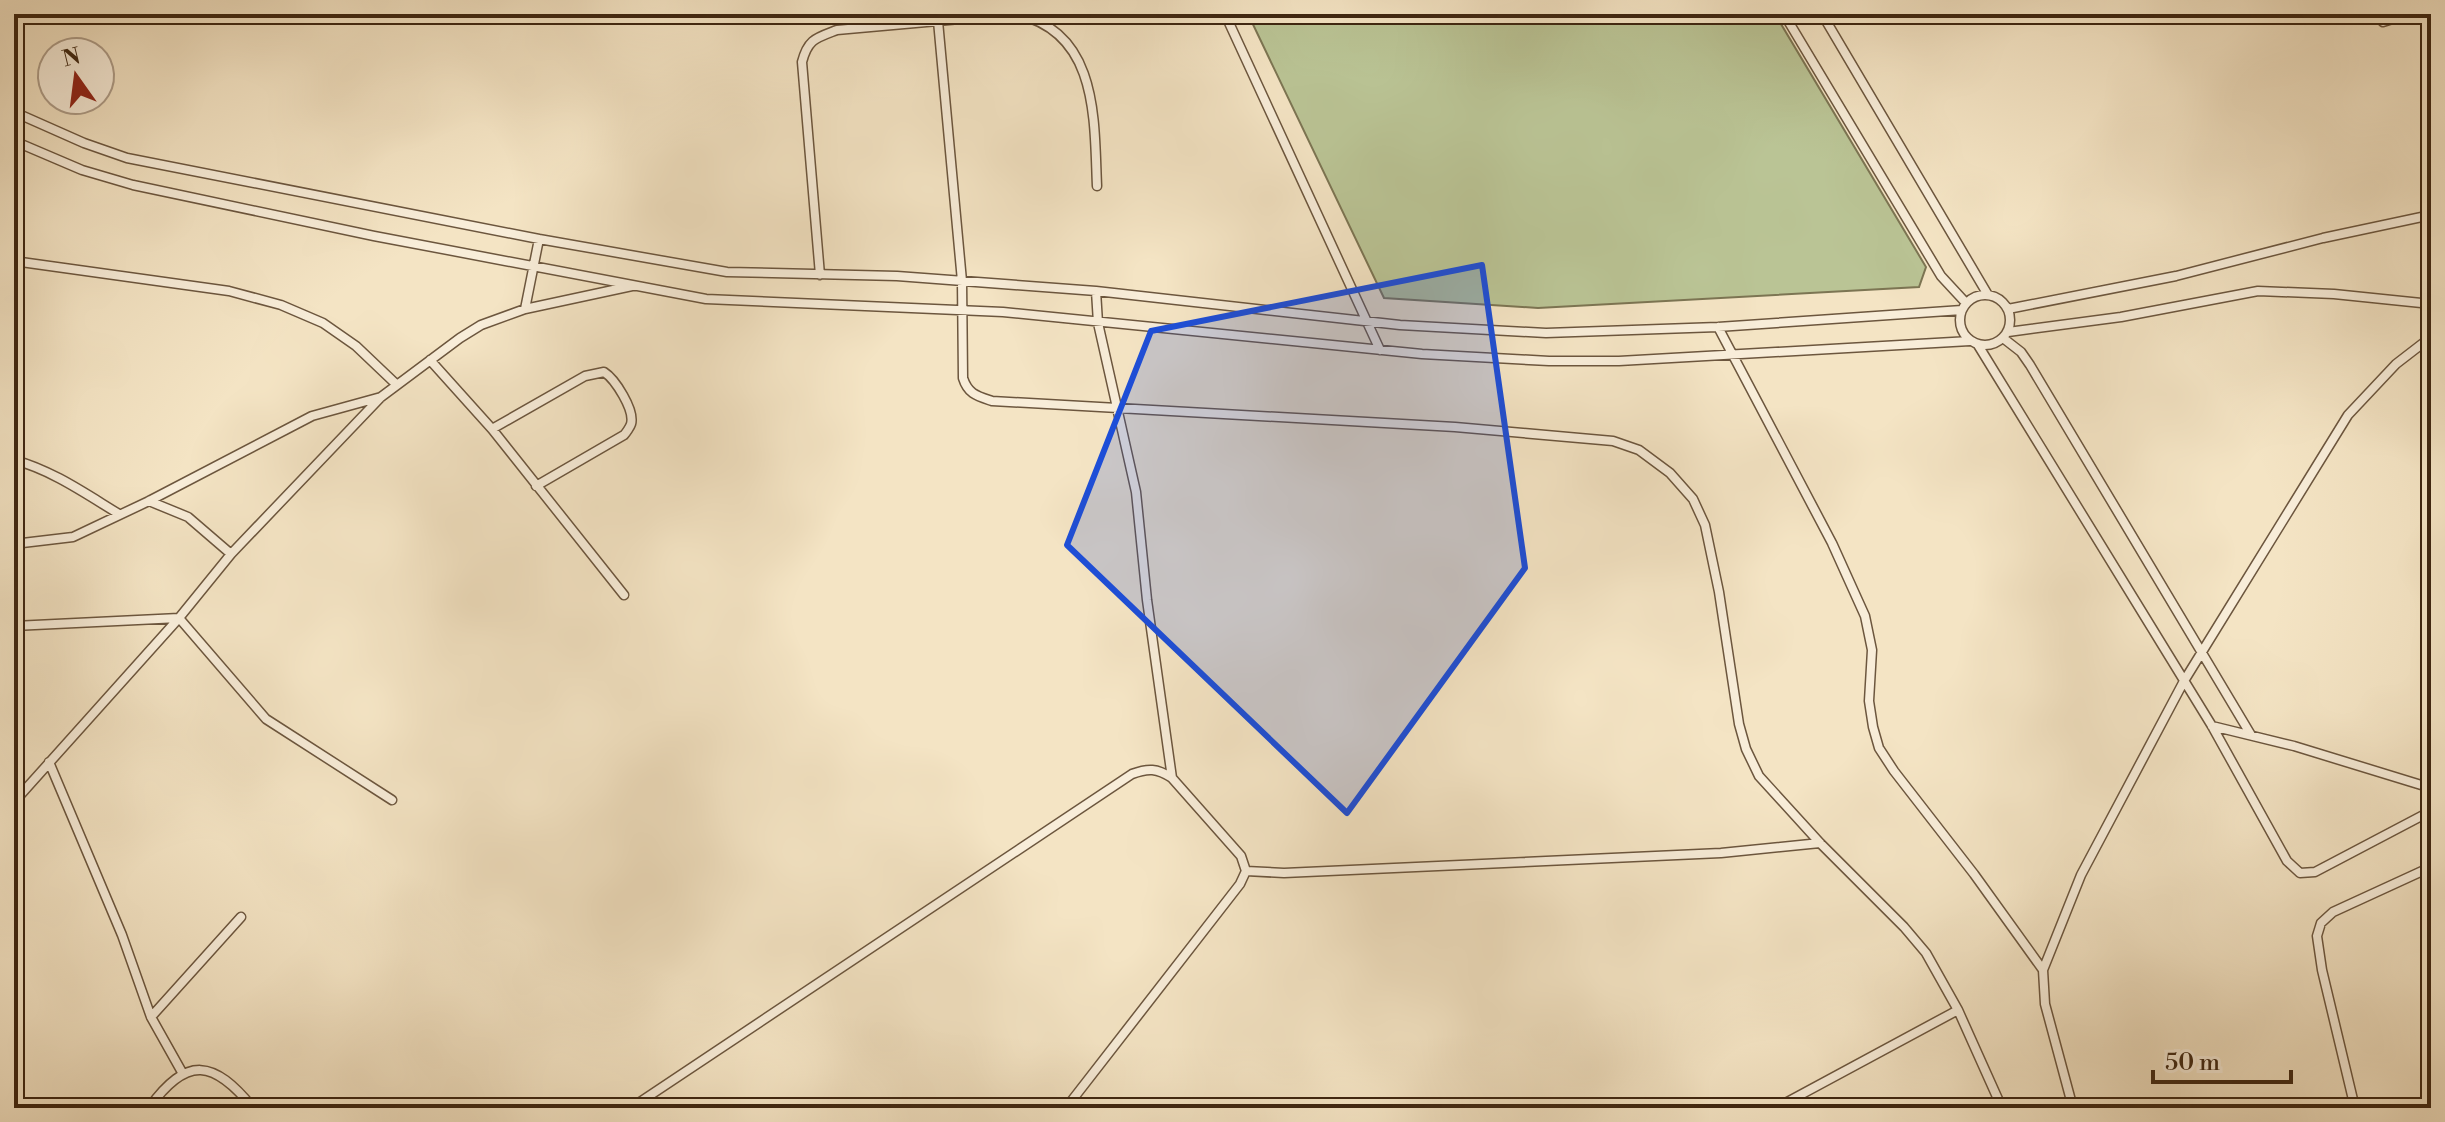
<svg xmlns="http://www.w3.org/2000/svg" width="2445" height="1122" font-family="'Libre Bodoni',serif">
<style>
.green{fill:#bac495;stroke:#7c7553;stroke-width:2}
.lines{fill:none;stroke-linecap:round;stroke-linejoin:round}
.lane-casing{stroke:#6c563e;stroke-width:11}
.lane{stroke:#f8edd9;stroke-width:8}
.marked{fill:#1d4ed8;fill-opacity:0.2;stroke:#1d4ed8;stroke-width:6;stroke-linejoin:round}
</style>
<rect width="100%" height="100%" fill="#f4e4c4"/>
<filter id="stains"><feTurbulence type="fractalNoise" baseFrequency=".0025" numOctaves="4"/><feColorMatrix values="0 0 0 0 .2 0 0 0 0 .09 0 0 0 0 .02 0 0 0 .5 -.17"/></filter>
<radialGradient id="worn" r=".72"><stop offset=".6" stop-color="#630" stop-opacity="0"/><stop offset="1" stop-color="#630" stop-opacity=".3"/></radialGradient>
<!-- green -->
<path class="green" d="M1248,14h527l151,253 -7,20 -381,21 -154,-10z"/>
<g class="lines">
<defs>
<path id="lane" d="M864,14l1,13
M1225,14l155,336
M1784,14l157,262 25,27
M1822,14l166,281
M938,21l24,260 1,97c5,16 14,18 29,23l463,26 158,14 26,9 31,23 23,26 12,26 14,67 20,132 7,25 13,27 61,67 84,84 22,26 32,57 44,98
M2383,22l25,-8
M14,112l70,31 43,15 412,81 188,33 170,4 199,15 304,34 146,8 172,-6 244,-17
M14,141l68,29 51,15 241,51 332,63 297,13 419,42 127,7h70l351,-20
M21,262l208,29 52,14 42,18 33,23 41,39
M820,275l-18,-213c6,-23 14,-24 35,-32l179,-16c83,18 78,106 81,172
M1096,291l2,32 38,169 11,108 25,178
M1960 320a25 25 0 1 1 50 0a25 25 0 1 1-50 0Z
M525,309l14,-70
M2008,309l168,-33 147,-38 108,-23
M1718,327l114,216 33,73 7,34 -3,51 4,26 6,21 15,23 80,103 69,96
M2008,332l113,-15 137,-26 76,3 97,10
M2003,338l18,14 9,13 221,370
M1978,345l234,381 75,135 13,12 15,-1 116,-61
M430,360l62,69 132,166
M492,429l93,-53 19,-4c11,7 31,38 27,52 -1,3 -5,9 -7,11l-88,51
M14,460c38,10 72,34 105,54
M149,501l39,16 43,37
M14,544l59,-7 76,-36 163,-85 69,-19
M14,626l165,-8 87,101 126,81
M2212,726l82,20 137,42
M49,762l73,173 29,82 32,57
M14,802l165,-184 52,-64 150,-157 79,-59 21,-13 44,-16 107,-23
M1246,871l38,2 437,-20 99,-10
M151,1017l90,-100
M149,1108c38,-53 65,-48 104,0
M631,1108l501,-334c16,-6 25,-6 40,4l69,78 5,15 -6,13 -174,224
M1776,1108l182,-98
M2073,1108l-28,-104 -2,-34 38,-95 103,-194 164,-266 48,-51 35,-27
M2355,1108l-33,-138 -5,-34 4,-13 12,-11 98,-45"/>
</defs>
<!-- lane casing -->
<use href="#lane" class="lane-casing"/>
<!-- lane -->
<use href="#lane" class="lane"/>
</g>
<!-- marked area -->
<path class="marked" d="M1482,265l43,303 -178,245 -280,-268 84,-214z"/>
<!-- margin -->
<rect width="2445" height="1122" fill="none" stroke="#f4e4c4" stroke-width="48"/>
<rect x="16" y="16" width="2413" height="1090" fill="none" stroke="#3e2611" stroke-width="4"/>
<rect x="24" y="24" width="2397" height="1074" fill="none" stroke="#3e2611" stroke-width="2"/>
<!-- north arrow -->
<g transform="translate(76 76) rotate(346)"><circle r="38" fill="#f8edd9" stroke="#ae9d89" stroke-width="2"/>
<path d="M0-6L14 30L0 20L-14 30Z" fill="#8f2418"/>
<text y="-12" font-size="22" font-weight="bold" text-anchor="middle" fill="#3e2611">N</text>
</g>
<!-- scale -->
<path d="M2153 1070v12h138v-12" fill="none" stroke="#3e2611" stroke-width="4"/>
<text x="2165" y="1070" font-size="24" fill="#3e2611" stroke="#f8edd9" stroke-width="6" paint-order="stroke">50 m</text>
<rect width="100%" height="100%" filter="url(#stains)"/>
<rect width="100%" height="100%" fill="url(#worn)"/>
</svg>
